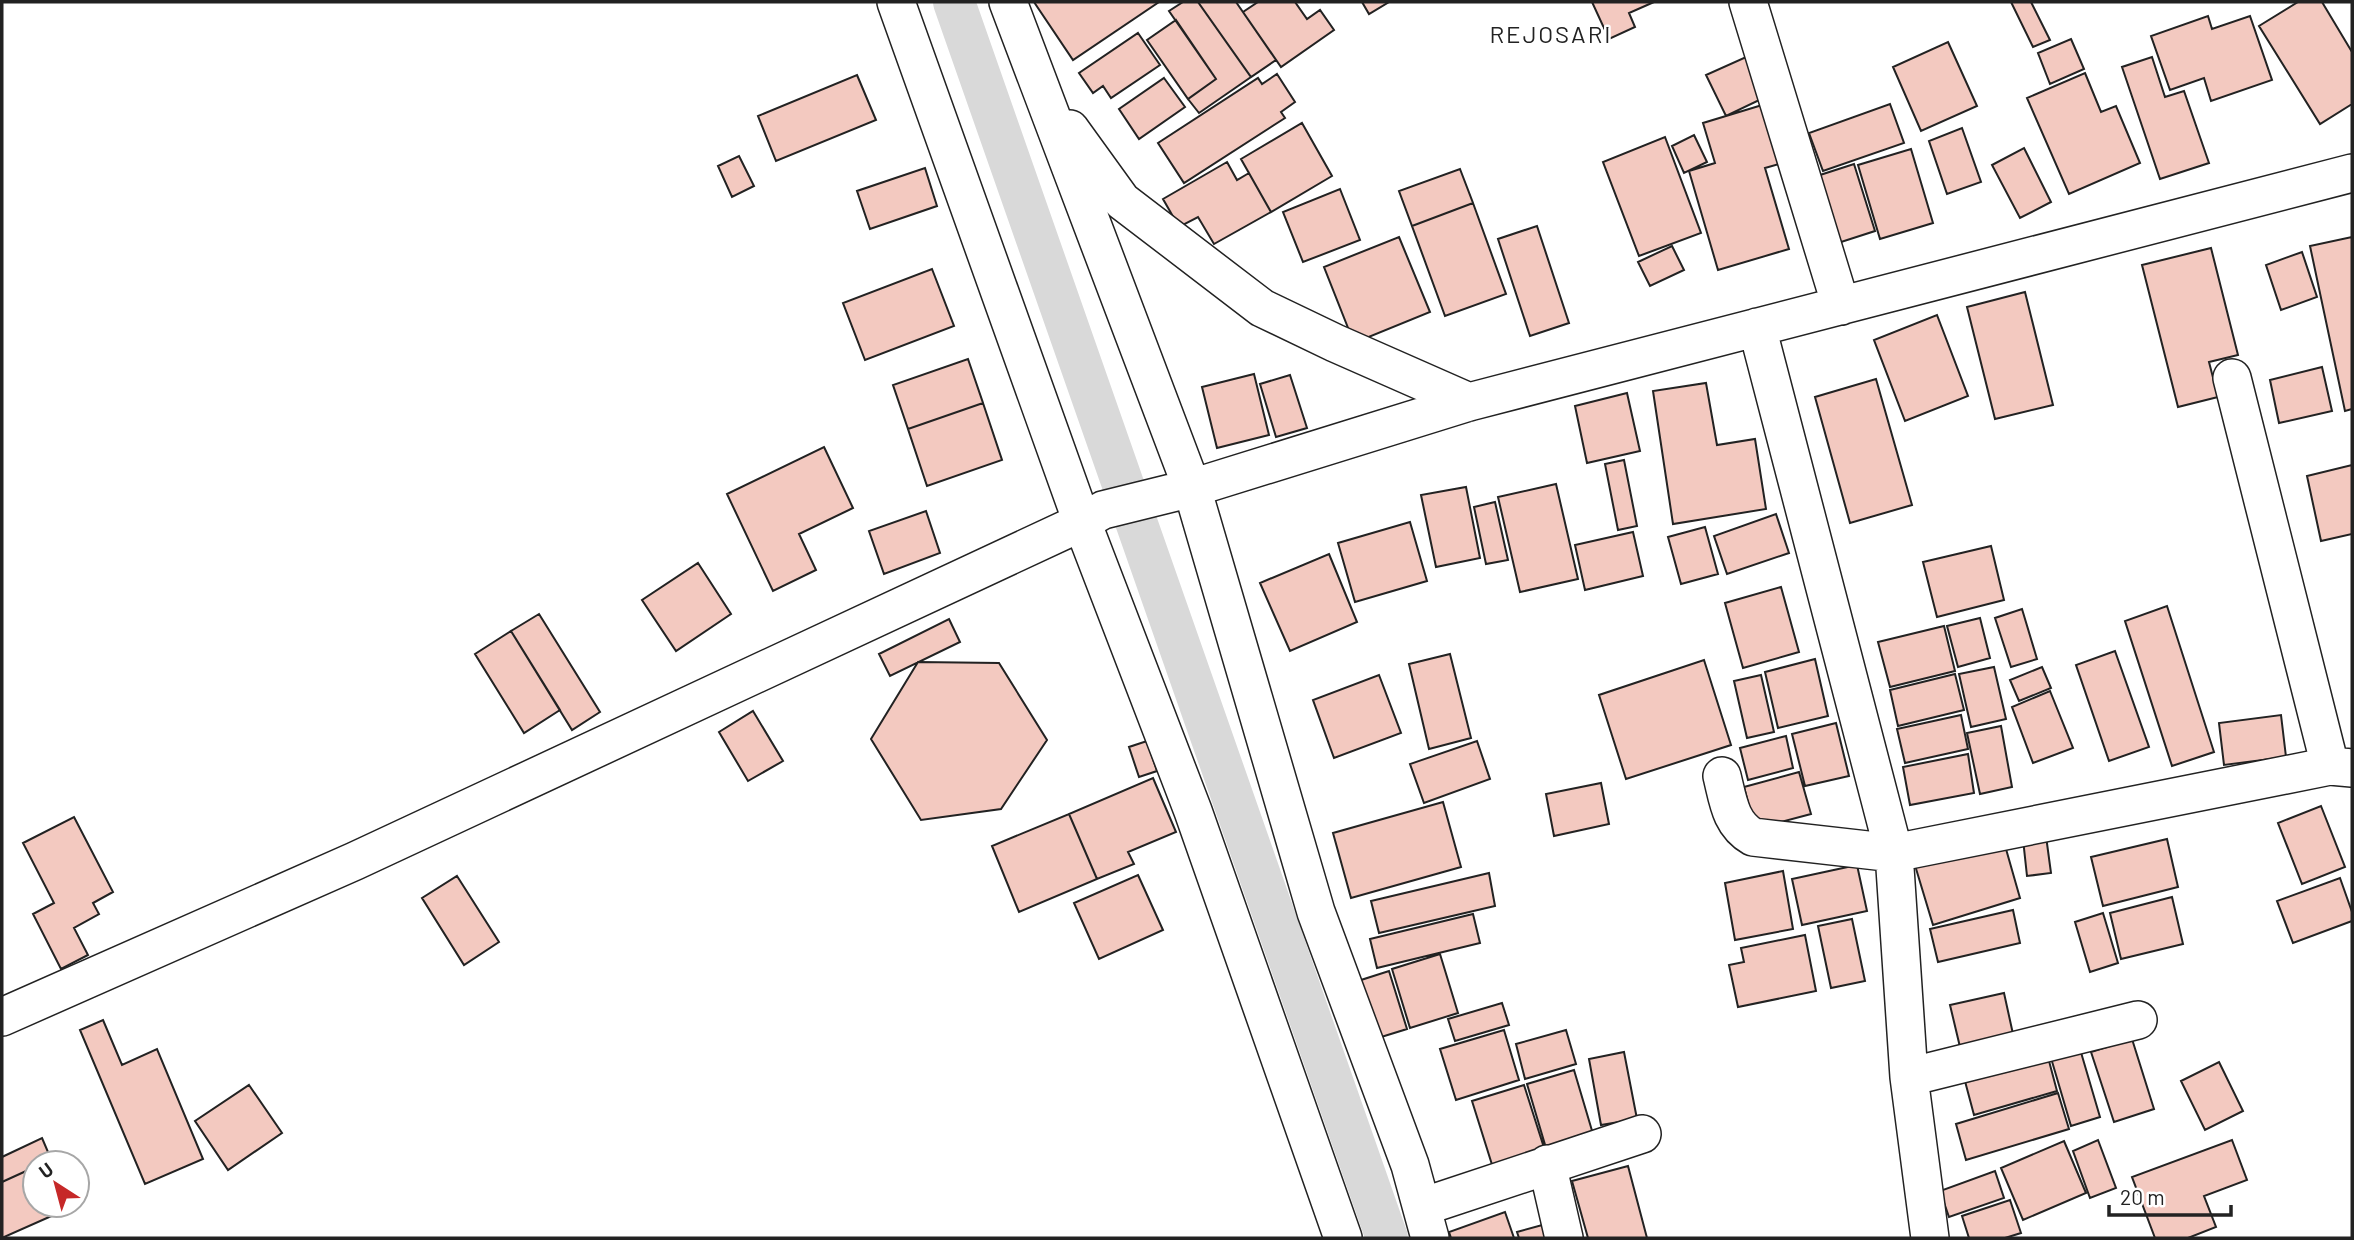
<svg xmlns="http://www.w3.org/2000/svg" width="2354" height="1240" font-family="Barlow,sans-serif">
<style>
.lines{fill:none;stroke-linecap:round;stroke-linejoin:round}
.canal{stroke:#d9d9d9;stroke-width:42}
.building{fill:#f3c9c0;stroke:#222;stroke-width:2}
.street-casing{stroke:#222;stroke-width:40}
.street{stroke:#fff;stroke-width:37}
.labels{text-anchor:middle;stroke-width:5;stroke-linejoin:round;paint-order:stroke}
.quarter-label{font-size:24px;letter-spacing:2px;fill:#222;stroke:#fff}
</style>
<rect width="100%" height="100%" fill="#fff"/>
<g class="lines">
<!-- canal -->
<path class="canal" d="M954,2l433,1236"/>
</g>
<!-- building -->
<path class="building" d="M1034,2h125l-86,58z
M1183,2h15l53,75 -52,36 -11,-14 28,-20 -47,-68z
M1198,2h38l40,58 -25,17z
M1258,2h37l12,17 13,-9 14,20 -53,37 -38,-55z
M1362,2h27l-20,12z
M1592,2h62l-25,11 6,14 -26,12z
M2011,2h20l19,38 -17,7z
M2298,2h24l30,50v52l-32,20 -61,-98z
M2208,16l4,13 38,-13 22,64 -61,21 -7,-23 -34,12 -19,-54z
M1176,20l40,59 -28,20 -41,-59z
M1138,33l22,32 -49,33 -8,-12 -10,7 -14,-20z
M2071,39l13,30 -34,15 -12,-31z
M1948,42l29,64 -56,25 -28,-64z
M1755,53l19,40 -48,23 -20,-41z
M2152,57l13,40 19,-6 25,72 -49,16 -38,-112z
M2085,73l16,39 15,-6 24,57 -71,31 -42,-96z
M1277,74l18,28 -14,10 4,6 -101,65 -26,-40 100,-65 4,6z
M857,75l19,45 -100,41 -18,-45z
M1164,78l21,29 -46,32 -20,-30z
M1772,102l18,59 -25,7 24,81 -71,21 -29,-99 26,-8 -12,-40z
M1890,104l14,39 -81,28 -14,-38z
M1302,123l30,53 -61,36 -30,-53z
M1962,128l19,54 -34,12 -18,-53z
M1694,135l13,27 -23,11 -12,-27z
M1665,137l36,96 -62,23 -36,-94z
M2024,148l27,54 -31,16 -28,-53z
M1911,149l22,74 -53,16 -22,-74z
M739,156l15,30 -22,11 -14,-31z
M1227,162l10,18 12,-7 22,39 -57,32 -16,-27 -19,10 -16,-28z
M1854,164l21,67 -37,12 -21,-67z
M925,168l12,38 -67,23 -13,-38z
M1460,169l13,34 -61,23 -13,-35z
M1340,189l20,51 -57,22 -20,-50z
M1473,203l33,91 -61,22 -33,-90z
M1537,226l32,97 -39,13 -32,-97z
M1399,237l31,75 -76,31 -30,-76z
M2352,237v172l-7,2 -35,-165z
M1672,246l12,24 -34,16 -12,-24z
M2211,248l27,107 -29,7 9,35 -40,10 -36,-142z
M2302,252l15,45 -36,13 -15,-45z
M932,269l22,57 -89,34 -22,-57z
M2025,292l28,113 -58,14 -28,-112z
M1937,315l31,81 -63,25 -31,-81z
M968,359l15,44 -75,26 -15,-44z
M2322,367l10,44 -53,12 -9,-43z
M1254,374l15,61 -52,13 -15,-61z
M1290,375l17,53 -31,9 -16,-53z
M1876,379l36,126 -62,18 -35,-126z
M1706,383l11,62 38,-6 11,70 -93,15 -20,-133z
M1627,393l13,58 -53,12 -12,-57z
M983,403l19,57 -75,26 -19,-57z
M824,447l29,61 -54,26 17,36 -43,21 -46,-97z
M1624,460l13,66 -19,4 -13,-66z
M2352,465v69l-31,7 -14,-65z
M1556,484l22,95 -58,13 -22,-95z
M1466,487l14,71 -44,9 -15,-72z
M1495,502l13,58 -22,4 -12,-57z
M926,511l14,42 -56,21 -15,-43z
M1776,514l13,39 -62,21 -13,-38z
M1410,522l17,59 -72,21 -17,-59z
M1705,527l13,47 -37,10 -13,-47z
M1633,532l10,44 -58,14 -10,-45z
M1991,546l13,54 -67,17 -14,-55z
M1329,554l28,68 -67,29 -30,-68z
M698,563l33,51 -55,37 -34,-51z
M1781,587l18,65 -56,16 -18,-65z
M2167,606l47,146 -42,14 -47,-145z
M2022,609l15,50 -26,8 -16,-49z
M539,614l61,98 -28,18 -61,-99z
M1980,618l10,40 -32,9 -11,-41z
M949,619l11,23 -70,34 -11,-22z
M1944,626l11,45 -65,16 -12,-45z
M511,631l49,79 -36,23 -49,-79z
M2115,651l34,96 -40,14 -33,-96z
M1450,654l21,84 -42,11 -20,-85z
M1815,659l13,57 -50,12 -13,-56z
M1704,660l27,85 -105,34 -27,-84z
M918,662l81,1 48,77 -46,69 -80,11 -50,-81z
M1994,667l12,52 -35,8 -12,-53z
M2042,667l9,21 -32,13 -9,-21z
M1955,674l9,36 -66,16 -8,-36z
M1379,675l22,58 -67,25 -21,-58z
M1761,675l13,57 -27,6 -13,-57z
M2050,691l23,57 -40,15 -21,-56z
M753,711l30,50 -35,20 -29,-49z
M1961,715l7,34 -63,14 -8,-34z
M2281,715l5,42 -62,8 -5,-42z
M1836,723l13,53 -44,10 -13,-52z
M2001,726l11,61 -32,7 -13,-61z
M1786,736l7,32 -45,12 -8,-32z
M1147,741l10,30 -18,6 -10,-30z
M1477,741l13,38 -66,24 -14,-39z
M1968,754l6,39 -64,12 -7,-38z
M1799,772l12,42 -56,15 -11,-42z
M1153,778l23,54 -48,20 6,12 -37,15 -28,-65z
M1601,783l8,41 -55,12 -8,-42z
M1443,802l18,65 -110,31 -18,-65z
M2321,806l24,61 -43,17 -24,-61z
M1069,814l28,65 -78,33 -27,-66z
M74,817l39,75 -20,11 6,11 -25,14 14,27 -27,14 -28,-55 21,-11 -31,-60z
M2002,835l18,63 -87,27 -19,-63z
M2046,836l5,37 -24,3 -4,-37z
M2167,839l11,48 -75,19 -12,-49z
M1857,865l10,46 -65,14 -10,-46z
M1783,871l10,58 -58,11 -10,-57z
M1489,873l6,33 -116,27 -8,-32z
M1138,875l25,55 -64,29 -25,-56z
M457,876l42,66 -35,23 -42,-67z
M2340,878l12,34v9l-59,22 -16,-42z
M2172,897l11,47 -62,15 -11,-46z
M2013,910l7,33 -82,19 -8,-33z
M2103,913l15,50 -28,9 -15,-50z
M1473,914l7,29 -103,25 -7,-29z
M1852,919l13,62 -34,7 -13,-62z
M1805,935l11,56 -78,16 -9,-42 15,-3 -3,-14z
M1440,954l18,59 -48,15 -18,-59z
M1389,971l18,58 -29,9 -17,-58z
M2004,993l9,41 -53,13 -10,-42z
M1502,1003l7,22 -54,16 -7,-22z
M103,1020l19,45 35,-16 46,110 -58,25 -65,-154z
M1504,1030l15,50 -63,20 -16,-51z
M1566,1030l10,34 -51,15 -9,-35z
M2132,1039l22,70 -40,13 -23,-70z
M2045,1046l12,45 -83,24 -12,-45z
M2080,1049l20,68 -29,9 -20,-68z
M1624,1052l13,67 -36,6 -12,-66z
M2219,1062l24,49 -38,19 -24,-49z
M1574,1070l19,64 -47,14 -19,-64z
M249,1085l33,48 -54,37 -33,-49z
M1524,1085l22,69 -52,17 -22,-70z
M2058,1093l11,36 -103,31 -10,-36z
M42,1138l9,21 -8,4h-8v4l-33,15v-25z
M2098,1140l18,48 -26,10 -17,-47z
M2232,1140l15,40 -43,16 12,31 -28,11h-33l-23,-61z
M2064,1141l22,52 -63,27 -22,-52z
M1628,1166l19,72h-59l-16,-57z
M35,1167v38l39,1 -72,32v-56z
M1995,1171l9,27 -55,19 -9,-26z
M2010,1200l11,33 -16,5h-36l-7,-22z
M1505,1212l9,26h-63l-2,-6z
M1546,1224l4,14h-31l-2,-6z"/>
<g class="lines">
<defs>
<path id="street" d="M896,2l186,520 111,289 150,427
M1008,2l184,486 124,424 94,253 20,73
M1748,2l93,304
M1070,129l52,72 140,107 73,35 134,59
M1757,327l137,526 15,224 21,161
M2232,378l98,388
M1722,776c6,24 8,48 31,61l141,16 436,-87 22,2
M2,1017l353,-156 727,-339 21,-12 89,-22 277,-86 883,-229
M1909,1077l229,-57
M1547,1164l17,74
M1422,1207l220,-73"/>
</defs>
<!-- street casing -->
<use href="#street" class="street-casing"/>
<!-- street -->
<use href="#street" class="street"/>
</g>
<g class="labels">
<!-- quarter labels -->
<g class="quarter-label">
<text x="1551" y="43">REJOSARI</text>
</g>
</g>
<!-- border -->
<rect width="2354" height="1240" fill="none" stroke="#222222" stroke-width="7"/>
<!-- north arrow -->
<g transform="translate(56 1184) rotate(324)"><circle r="33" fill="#ffffff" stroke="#a7a7a7" stroke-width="2"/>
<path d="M0-5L12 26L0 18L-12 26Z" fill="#c62828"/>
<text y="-10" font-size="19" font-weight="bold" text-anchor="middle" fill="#222222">U</text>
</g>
<!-- scale -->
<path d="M2109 1205v10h122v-10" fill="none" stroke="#222222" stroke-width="3.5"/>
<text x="2120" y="1205" font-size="21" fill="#222222" stroke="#ffffff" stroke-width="5" paint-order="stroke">20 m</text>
</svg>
